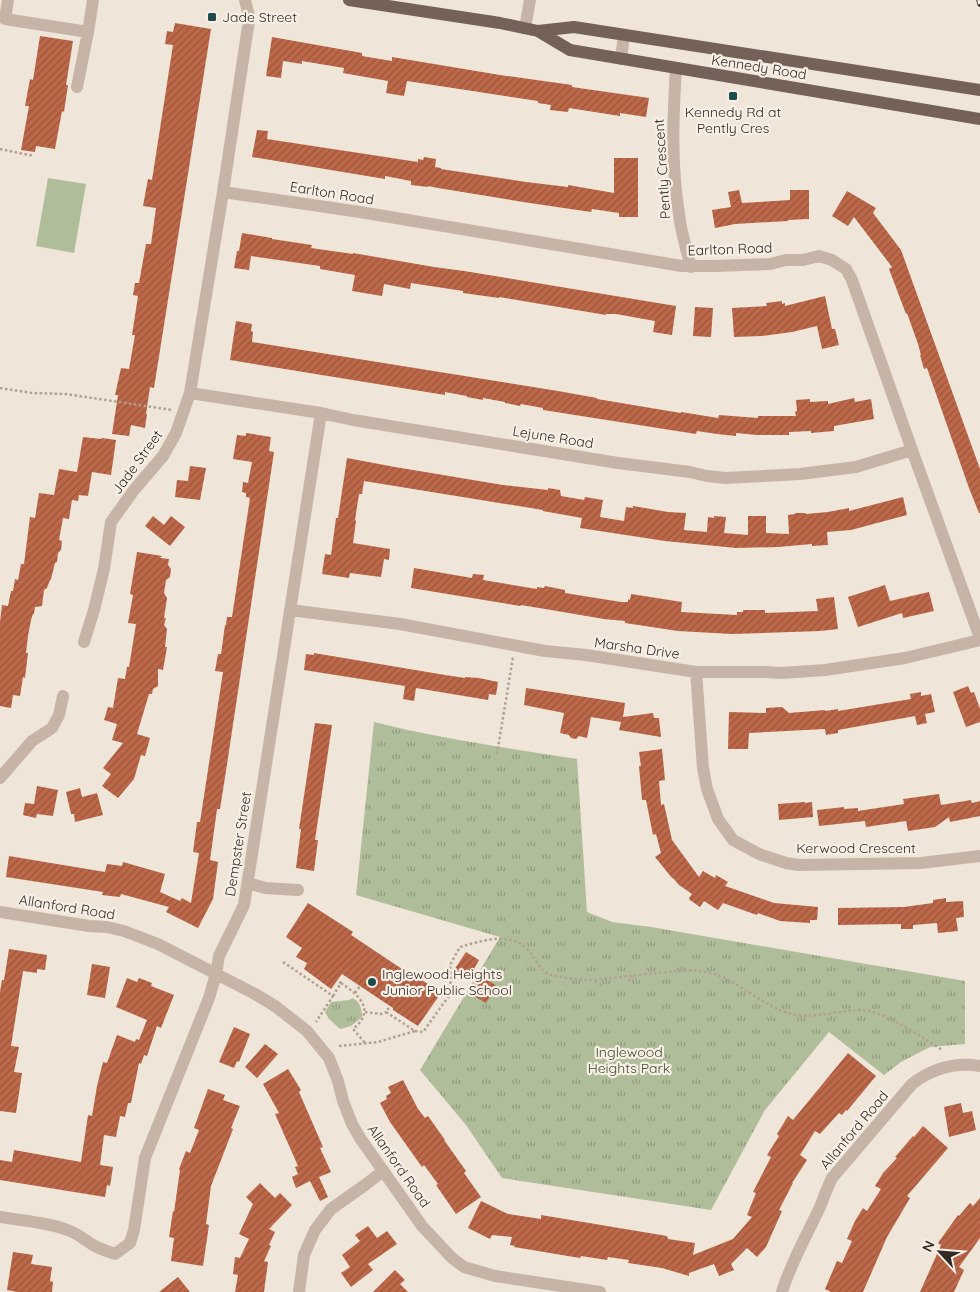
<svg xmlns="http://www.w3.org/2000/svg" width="980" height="1292" font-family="Quicksand,sans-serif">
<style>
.grass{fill:url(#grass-tufts)}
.garden{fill:#b0bd9a}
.building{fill:url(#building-hatch)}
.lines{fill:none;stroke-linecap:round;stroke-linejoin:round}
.path{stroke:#b2a090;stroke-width:2.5;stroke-dasharray:2.5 2.5;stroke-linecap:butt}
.minor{stroke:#c6b5a6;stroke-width:12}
.major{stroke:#746258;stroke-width:12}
.rail-casing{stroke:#332b26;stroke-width:5.5}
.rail{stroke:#f7efe5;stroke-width:4;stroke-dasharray:11;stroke-linecap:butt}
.poi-dot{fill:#1f4c51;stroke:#f7efe5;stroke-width:2}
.labels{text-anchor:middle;stroke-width:4.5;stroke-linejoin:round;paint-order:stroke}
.poi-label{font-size:14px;fill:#332b26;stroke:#f7efe5;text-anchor:start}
.street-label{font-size:14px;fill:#332b26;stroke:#f7efe5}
.park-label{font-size:14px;fill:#414f2c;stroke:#f7efe5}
</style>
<defs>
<pattern id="grass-tufts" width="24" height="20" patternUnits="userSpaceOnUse" patternTransform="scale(1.25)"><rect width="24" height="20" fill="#b0bd9a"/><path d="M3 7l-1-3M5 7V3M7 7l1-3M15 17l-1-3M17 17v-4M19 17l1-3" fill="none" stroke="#909a7d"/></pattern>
<pattern id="building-hatch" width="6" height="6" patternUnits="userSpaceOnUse" patternTransform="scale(1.25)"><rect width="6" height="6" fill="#bd6849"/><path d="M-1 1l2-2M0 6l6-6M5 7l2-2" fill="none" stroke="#9a563d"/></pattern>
</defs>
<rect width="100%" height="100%" fill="#efe5d9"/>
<!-- grass -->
<path class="grass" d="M374,722c67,17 135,26 203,37l10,153 25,10 39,5 314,54v63l-35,3 -29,15 -17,13 -55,-43 -64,78 -54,100 -209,-32 -36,-53 -46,-55 80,-133 -144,-42z
M353,998c7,4 9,11 9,19l-11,9 -11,3 -11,-10 -4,-7 6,-10 18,-2z"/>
<!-- garden -->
<path class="garden" d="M48,178l38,6 -12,69 -38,-7z"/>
<!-- building -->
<path class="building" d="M175,23l36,6 -57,359 -4,-1 -4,27h1l-2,14 -14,-3 -2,11 -17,-2 6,-39h-3l6,-27 8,1 6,-34h-3l6,-39 -5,-1 2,-12h4l7,-39h5l5,-36 -13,-2 5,-27 4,1 21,-135 -8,-1 2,-13 6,1z
M40,36l33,5 -7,44h2l-4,27 -2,-1 -7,38 -19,-3 -1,6 -14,-2 8,-44h-4l5,-27 3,1z
M272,37l90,16v3l30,5v-4l108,18 72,10v2l77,11 -3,19 -26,-4v3l-51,-8 -1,4 -18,-2 1,-5 -13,-2v-2l-131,-20 -3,15 -18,-3 2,-12 -45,-8 1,-5 -42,-7v3l-19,-3 -2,17 -15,-2z
M257,130l11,1 -1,8 151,23v-3l5,1 1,-3 12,2 -1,8 6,1v1l85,13 42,5v-2l46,8v-35h24v59h-19v-4l-27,-4 -1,3 -68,-10 -85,-14 -10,-2v1l-17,-2v-4l-26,-5v3l-133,-22z
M739,190l3,13 48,-3v-10h19v29l-21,1v1l-53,3 -20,4 -3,-18 19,-3 -3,-15z
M847,191l29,17 -3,5 28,37 79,219v44h-1l-10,-25 -42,-120 -3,1 -4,-14h1l-3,-11 -11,-31 -1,1 -17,-45 3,-2 -38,-50 -6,9 -16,-10z
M242,233l30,5v1l40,6 -1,3 42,6v-1l81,14 30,4 212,35 -4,29 -19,-3 2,-11 -39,-7h-10v1l-107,-18v1l-36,-5v-2l-52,-8 -1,6 -26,-5 -2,12 -30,-5 3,-16 -35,-6v-3l-69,-10 -2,14 -15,-2 3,-17h2z
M825,296l7,33h3l4,16 -17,4 -5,-23 -25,6 -30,4 -28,1 -2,-29 35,-2 -1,-3 16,-2v3l3,-1v3z
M695,307l18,1 -2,29 -18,-1z
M236,321l16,3 -1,7 2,1 -1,10 306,49 39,7v1l84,14v-1l37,6 1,-3 39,3v-2h38l-1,-4 2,-1 -1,-11 14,-1v3l18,-1v3l26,-6 1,4 16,-3 3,20 -40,7v5l-23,2v-2l-22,1v3h-32l-21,-2v3l-19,-2 -20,-3 -1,3 -153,-24v-2l-22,-4 -1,2 -15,-3v-1l-22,-4v2l-16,-3v-1l-22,-4v3l-215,-35z
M246,433l25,4 -2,14 5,1 -48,319 -6,38h-3l-7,51 8,2 -5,37 -15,29 -32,-16 3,-5 -48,-13 -1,3 -18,-2 1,-3 -97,-15 3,-21 96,16 2,-8 15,2 1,-4 42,12 -5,18 20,9 2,-3 9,5 8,-50 -6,-1 4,-30h3l23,-150 -8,-1 3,-17h3l4,-29h1l1,-8h5l18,-119 -4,-1v-4l-4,-1 1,-10 5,1 4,-21 -19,-3 4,-24 9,1z
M83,437l18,2 1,-1 14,2 -5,35 -19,-3 -4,24 -9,-1 -1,6 -6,-1 -3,19 -6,-1 -4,22 3,1 -1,9 -3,3 -1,9 -2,1 -4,16 -1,1 -3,8 -3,2 -2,16 -7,1 -1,7h-1l-2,6 -3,16 -2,17h2l-3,25 -2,-1 -3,19 -7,-1 -2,13 -11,-2v-84l2,-17 6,1 3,-15h2l2,-12 3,1 3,-16h3l6,-47 5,1 4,-25 15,2 5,-26 18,3z
M347,458l48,9 108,18 45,5v-2l12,2 1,6 23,4 1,-3 18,3 -3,17 24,4 2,-14 7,1v-2l35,6 18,1 -2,17 23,2 1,-15 6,1v-2l12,1 -2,16 24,2v-19h18v17l23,1 -1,-19 7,-1v-1h10l1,1 22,-2 21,-4v3l54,-14 4,18 -56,15 -24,2 1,13 -16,1v-2l-34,3 -42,1 -71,-7 -85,-13 2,-10 -39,-7v-1l-179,-29 -2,13h-3l-4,26 1,1 -3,22 37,6 -1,11 -5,-1 -3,18 -31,-4 -1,5 -27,-4 3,-20 6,1 5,-37h2z
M190,466l16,2 -6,32 -25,-3 2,-17 11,1z
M153,516l11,9 7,-9 14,11 -15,19 -25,-20z
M137,552l25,4 -2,2 9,1 -1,6 3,4 -1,8 -4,3 -2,13 3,5 -3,20h2l-2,7 3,4 -2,18h2l-4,23 -5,-1v17l-5,3 -1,5h-3l-12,40 13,4 -5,18 -4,-1 -7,24 -16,19 -16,-12 9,-12 -8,-6 20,-25 -11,-3 5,-16 -13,-4 4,-13 5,1 5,-30 7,1 2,-12h2l7,-43 -8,-1 5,-28 -3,-1z
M414,568l58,10 1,-4 11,1 -1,5 54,9v-2l7,1 1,-2 20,4v3l56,9h7v-3l2,1 1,-6 51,8 -1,10 56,3v-3h6v-2h22v3l53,-2 -2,-12 18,-2 4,32 -18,2 -88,3 -54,-3 -53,-8v-2l-21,-2 -53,-9 -30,-5 -1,1 -109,-18z
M885,585l5,16 39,-9 5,19 -31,7 -1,-5 -44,14 -10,-30z
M314,653l131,22 20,3v-1l14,1 19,4 -2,13 -7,-1 -1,6 -72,-12 -2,13 -11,-2 2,-13 -101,-16 2,-16 8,1z
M968,686l3,7 3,-1 6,17v13l-14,5 -13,-35z
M526,688l99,15 -2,14 30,-4 1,5h5l2,19 -42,-7 2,-8 -30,-5 -4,21 -8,-2 -3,3 -5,-1 -2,-3 -9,-2 4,-20 -40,-8z
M921,692v4l10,-2 4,18 -10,2 2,9 -10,2 -2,-9 -77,14v3l-12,2 -1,-6 -76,4 -1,16h-20l1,-37 37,1v-5l16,-1 7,6 36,-3v1l13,-2v2l73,-12 -1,-5z
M315,723l17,2 -17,115h3l-4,31 -18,-3 5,-39h-2z
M662,749l3,31 -6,1 2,24 3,-1 8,36 27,37 4,-6 12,7 1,-3 12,7 -3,4 49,17 44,4 -1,13h-7v3l-30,-2 -22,-8 -1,2 -34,-12 -5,7 -14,-9 -4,6 -10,-7 -1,-2 3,-4 -13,-9 -6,-7h-1l-17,-21 6,-4 -5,-19 -3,1 -7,-35h-4l-3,-34h2l-2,-14z
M37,786l21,4 -5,26 -16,-2 -1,4 -13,-3 2,-12 9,1z
M80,788l2,9 15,-4 6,22 -28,7 -1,-8h-3l-5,-22z
M939,794l2,11 30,-5 1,3 8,-2v15l-30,6 -1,-5 -14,10 -27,4 -2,-10 -40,6 -1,-6 -46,5 -2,-16 27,-3v2l14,-1v3l46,-7 -1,-5z
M805,802v1l7,-1 1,15 -34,3 -1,-16z
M946,898v4l17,-1 1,16 -8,1 2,13 -20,2 -1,-10 -24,2v4h-12v-5l-63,1v-17l66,-1 29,-4v-3z
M308,903l45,29 -2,3 63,42 2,-1 25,17 -23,33 -25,-16v-2l-51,-34 -11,15 -27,-20 3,-6 -11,-6 6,-9 -16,-11z
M9,949l38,6 -2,15 -8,-1v4l-14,-2 -12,75 8,1 -5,25 8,1 -6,40 -16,-2v-119l2,-12h2z
M466,952l13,8 -10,18 -15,-8z
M92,964l18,3 -5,31 -18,-3z
M483,977l14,9 -11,17 -14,-8z
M127,978l10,4 2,-4 13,5 -1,3 23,9 -13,33 -4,-2 -10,30 -3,-1 -3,9 -2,-1 -8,40h-3l-3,14 -5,-1 -4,21 -12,-2 -4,30 13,2 -3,19 -3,-1 -2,12 -105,-17v-20l12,2 2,-12 67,12 7,-47 4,1 5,-30 6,-24 4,1 10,-28 18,7 1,-3 3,1 8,-20 -31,-13z
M234,1027l16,7 -11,28 -2,-1 -3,7 -15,-6z
M265,1044l13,10 -21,24 -12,-11z
M848,1053l28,23 -29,35 -1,-1 -4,5 -3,-2 -19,21 -5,-3 -15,24 7,5 -15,23h1l-14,27 3,1 -16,36 -9,10 -10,-9 -16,16 3,6 -15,6 -5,-12 -25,9v3l-27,-8 -34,-5 1,-3 -21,-3 -1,3 -26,-4 -1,2 -66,-11 1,-1 -5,-1 2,-8 -20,-2 -2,4 -22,-11 13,-27 27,13 33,5v-4l126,21 1,3 27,4 -2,12 40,-16 19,-22 -5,-2 9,-22 -3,-1 18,-35 -4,-2 12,-19 -2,-2 11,-18 5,4z
M288,1069l13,21 -2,2 24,55 -3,1 11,24 -12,5 9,20 -8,4 -10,-20 -14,7 -4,-11 6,-3 -3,-7 3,-1 -23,-52 4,-1 -16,-29z
M403,1080l15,29 7,9 3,-2 17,24h-1l22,31 -2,2 17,24 -25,17 -20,-29 2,-1 -14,-19 -2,2 -32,-45 -10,-19 7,-4 -1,-3 5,-3 -3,-6z
M208,1089l17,6 -2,5 17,6 -9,22 2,1 -22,57 -5,38 3,1 -6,41 -32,-5 3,-23 -5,-1 4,-26 1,1 6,-42 -1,-1 7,-18 4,2 9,-23 -5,-2z
M961,1103l2,10 9,-2 4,19 -27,7 -5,-30z
M923,1126l25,22 -41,48 3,2 -23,39 -24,55h-32l-6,-3 12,-28 5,2 10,-22 -5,-2 8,-18 8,-13 4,3 14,-22 -6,-3 8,-13 14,-15 -2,-1 18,-21 1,1z
M260,1183l15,15 5,-5 12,12 -23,24 6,3 -6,13 2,1 -7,15 4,1 -4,30h-29l3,-17 -5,-1 2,-17 5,1 9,-19 -10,-5 14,-30 -7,-7z
M980,1198v40l-21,29 5,3 -10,22h-34l21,-47 -3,-2 20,-28 1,1 11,-13 3,3z
M368,1226l9,12 10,-7 10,13 -29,20 5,6 -22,17 -10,-14 9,-6 -8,-12 18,-14 -5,-6z
M13,1252l20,3 -2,9 21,3 -2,14 3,1 -1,10h-35l-10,-2z
M395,1270l10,10 -5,4 8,8h-35z
M178,1277l12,15h-31z"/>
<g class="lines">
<!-- path -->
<path class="path" d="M0,149l34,7
M0,388l32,5 34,1 106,16
M497,754l16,-97
M283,962l50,34 -17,26
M595,981l8,5
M628,981l5,-4
M341,983c19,13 35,27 12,46l13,15
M355,993l5,-7
M333,996l8,-13 -4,-3
M365,1012l16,2 5,-2
M415,1031l8,1 28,-39 -1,-28 10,-18c21,-6 50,-16 67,2 8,8 11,19 20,24 8,5 37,7 47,7 17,-2 35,-4 53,-6 25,-2 51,-8 75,3 23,10 46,32 71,37 23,5 45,-4 68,-4 21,0 63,28 81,40
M339,1046l39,-4 37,-11 -29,-19 4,-6"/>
<!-- minor -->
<path class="minor" d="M8,0l-3,19 83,13
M525,28l5,-28
M621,59l3,-24
M676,68c-3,49 -5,98 3,146 2,18 7,35 12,53
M77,87l11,-55 5,-32
M223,192l137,20 322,54h33l55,-2 16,-4h17l16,-4 13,4 14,9 6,11 60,170 68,188
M190,393l131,20 32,7 265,43 72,9 17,4 18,2 75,-4 56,-7 56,-17
M290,610l110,14 145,27 41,4 110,17h69l16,1 44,-3 80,-12 75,-18
M84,642l10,-32 10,-41 7,-47 23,-32 29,-34 13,-23 14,-40 33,-201 26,-172v-4l-4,-16
M696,672l7,96 4,21 11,30 15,21 26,14 27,9 13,2 122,-2 59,-7
M0,778l32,-37 20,-13 7,-13 4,-19
M248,883l17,5 33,2
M0,912l89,14 18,1 17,4 34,13 97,50 20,12 32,25 22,27 9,23 5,20 9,23 8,14 62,88 30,32 12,9 31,9 105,16
M0,1217c23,4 48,5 70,14 8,3 15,9 23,14 7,4 14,6 22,9l15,-11 4,-13 11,-72 64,-160 7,-24 3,-18 25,-51 77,-492
M299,1292l5,-37 11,-25 16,-21 34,-24 18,-14
M782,1292c9,-30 25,-57 38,-85 4,-10 7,-19 12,-29l80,-94c20,-15 43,-22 68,-18"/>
<!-- major -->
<path class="major" d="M349,0l151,23 38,8 32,19 410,69
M538,31l36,-4 406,63"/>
<defs>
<path id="rail" d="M979,0l1,4"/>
</defs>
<!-- rail casing -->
<use href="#rail" class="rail-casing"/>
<!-- rail -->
<use href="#rail" class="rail"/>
</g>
<!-- markers -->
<g class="poi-dot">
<rect x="207" y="12" width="10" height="10" rx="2.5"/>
<rect x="728" y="91" width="10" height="10" rx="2.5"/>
<circle cx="372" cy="982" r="5"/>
</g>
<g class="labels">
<!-- poi labels -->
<g class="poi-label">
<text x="222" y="22">Jade Street</text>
<text x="733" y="117" text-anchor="middle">Kennedy Rd at<tspan x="733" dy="16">Pently Cres</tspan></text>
<text x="382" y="979">Inglewood Heights<tspan x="382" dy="16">Junior Public School</tspan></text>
</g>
<!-- street labels -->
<g class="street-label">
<text transform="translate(759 67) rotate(9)" y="5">Kennedy Road</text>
<text transform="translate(662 169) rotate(-94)" y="5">Pently Crescent</text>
<text transform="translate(332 193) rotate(9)" y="5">Earlton Road</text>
<text transform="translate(730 249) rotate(-2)" y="5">Earlton Road</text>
<text transform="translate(553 437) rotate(9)" y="5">Lejune Road</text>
<text transform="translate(137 462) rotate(-54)" y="5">Jade Street</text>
<text transform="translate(637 648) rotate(8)" y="5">Marsha Drive</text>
<text transform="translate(238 844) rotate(-81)" y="5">Dempster Street</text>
<text x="856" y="853">Kerwood Crescent</text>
<text transform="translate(67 907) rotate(9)" y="5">Allanford Road</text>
<text transform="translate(854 1130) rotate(-50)" y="5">Allanford Road</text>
<text transform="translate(399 1166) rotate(55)" y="5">Allanford Road</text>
</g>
<!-- park labels -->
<g class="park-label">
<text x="629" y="1057">Inglewood<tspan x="629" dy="16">Heights Park</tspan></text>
</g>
</g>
<!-- north arrow -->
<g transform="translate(940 1252) rotate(296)" stroke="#f7efe5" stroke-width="4" paint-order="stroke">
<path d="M0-4L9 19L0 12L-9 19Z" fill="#332b26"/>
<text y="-8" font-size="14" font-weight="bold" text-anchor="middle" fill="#332b26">N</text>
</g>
</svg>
